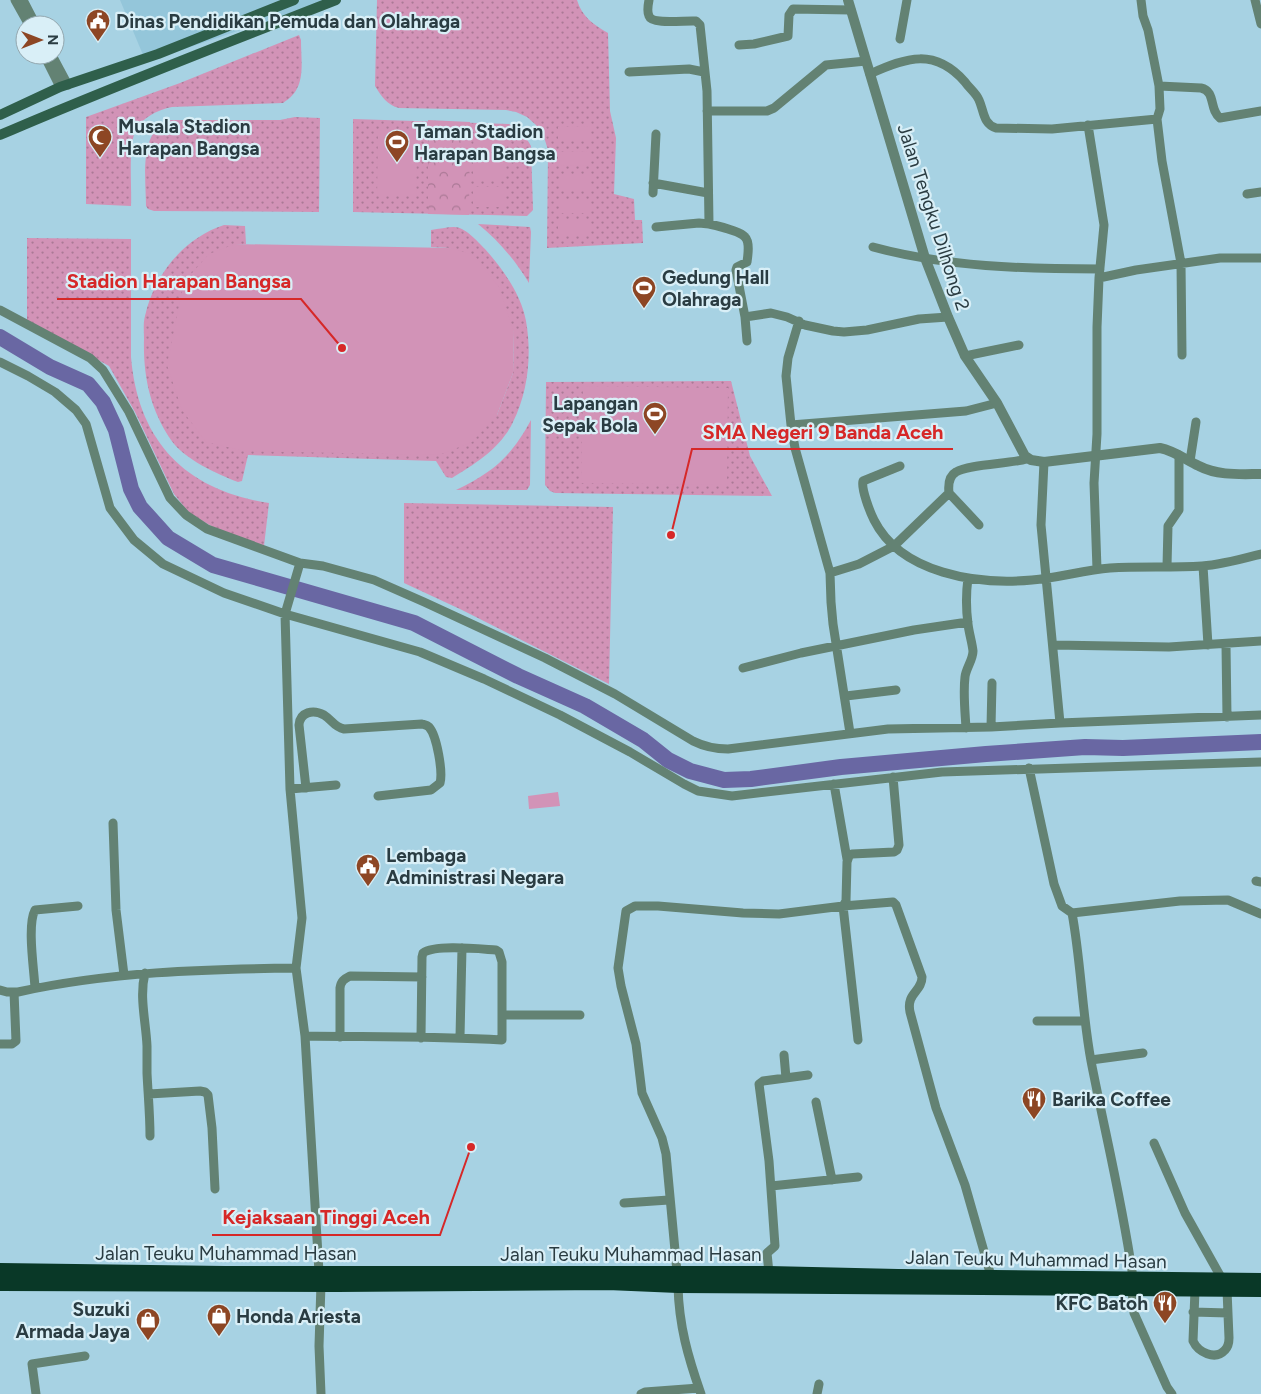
<svg xmlns="http://www.w3.org/2000/svg" width="1261" height="1394" font-family="Figtree,sans-serif">
<style>
.built{fill:#94c6da}
.grass{fill:url(#grass-dots)}
.park{fill:url(#park-crowns)}
.pitch{fill:#d293b7}
.lines{fill:none;stroke-linecap:round;stroke-linejoin:round}
.river{stroke:#6967a3;stroke-width:16}
.minor{stroke:#638273;stroke-width:9}
.tertiary{stroke:#638273;stroke-width:10}
.secondary{stroke:#2f5f4b;stroke-width:10}
.trunk{stroke:#093827;stroke-width:14}
.labels{text-anchor:middle;stroke-width:4.5;stroke-linejoin:round;paint-order:stroke}
.poi-label{font-size:19px;font-weight:bold;fill:#2a3c42;stroke:#d9eff7;text-anchor:start}
.street-label{font-size:19px;fill:#2a3c42;stroke:#d9eff7}
.leader{fill:none;stroke:#d62828;stroke-width:2}
.callout-dot{fill:#d62828;stroke:#d9eff7;stroke-width:2}
.callout-label{font-size:20px;text-anchor:middle;font-weight:bold;fill:#d62828;stroke:#d9eff7;stroke-width:4.5;stroke-linejoin:round;paint-order:stroke}
</style>
<defs>
<pattern id="grass-dots" width="8" height="8" patternUnits="userSpaceOnUse" patternTransform="scale(1.25)"><rect width="8" height="8" fill="#d293b7"/><path d="M2 2h.1M6 6h.1" fill="none" stroke="#ab7996" stroke-width="1.8" stroke-linecap="round"/></pattern>
<pattern id="park-crowns" width="20" height="18" patternUnits="userSpaceOnUse" patternTransform="scale(1.25)"><rect width="20" height="18" fill="#d293b7"/><path d="M2 6a3 3 0 1 1 6 0M12 15a3 3 0 1 1 6 0" fill="none" stroke="#ab7996"/></pattern>
</defs>
<rect width="100%" height="100%" fill="#a7d2e3"/>
<!-- built -->
<path class="built" d="M120,0h209l-183,62z"/>
<!-- grass -->
<path class="grass" d="M377,0h200c5,17 17,25 31,33l2,78 6,27 -2,56 20,5 1,21h7l1,23 -96,5 1,-98 -4,-13 -8,-12 -9,-8 -11,-5 -10,-2 -107,-2c-12,-3 -17,-11 -24,-22z
M299,35l2,5c0,25 6,49 -18,63l-111,4c-15,3 -31,11 -37,25 -7,16 -3,56 -4,74l-45,-2v-87l94,-34z
M295,117l25,1 -1,94 -165,-1 -6,-2 -2,-3c0,-27 -8,-77 25,-86h109z
M353,119l156,5c10,6 17,12 22,22l2,64 -6,6 -174,-4z
M478,224l52,3 1,5 -2,51c-14,-23 -30,-42 -51,-59z
M224,225l21,1 1,18h-11l262,171 16,-42 1,-41 -64,-84 -19,-1v-17c8,-1 16,-3 23,-3 11,0 23,14 31,22 17,19 36,45 41,72 6,34 2,71 -13,101 -12,26 -38,42 -61,56l-6,-1 -10,-16 -188,-6 -6,26 -4,1c-21,-8 -54,-23 -67,-42 -21,-31 -28,-64 -27,-101 0,-7 -1,-16 1,-23 9,-41 39,-78 79,-91z
M27,238l104,1v118c7,84 54,133 138,146l-5,43 -42,-14 -32,-18 -16,-20 -39,-82 -26,-46 -82,-46z
M731,381l19,75 22,40 -217,-3 -5,-2 -5,-6 1,-103z
M531,420l-1,65 -3,5h-71c37,-18 55,-33 75,-70z
M404,503l209,4 -4,177 -147,-74 -58,-27z"/>
<!-- park -->
<path class="park" d="M428,120l42,2 -1,93 -41,-1z"/>
<!-- pitch -->
<path class="pitch" d="M590,126v14h-32v-13z
M378,130l39,1 -1,65h-39z
M474,132l32,1v19h-33z
M590,151v14l-32,1v-14z
M473,160l32,1v19h-32z
M559,175h32v14h-32z
M473,187h32v20h-32z
M559,199h32v14h-32z
M558,221h33v14h-33z
M235,244l215,4 24,7 25,32 15,45 -1,41 -16,42 -25,27 -33,13 -195,-4 -38,-9 -24,-32 -15,-45 17,-83 25,-28z
M583,386l145,2 -1,97 -146,-2z
M558,792l2,14 -31,3 -1,-13z"/>
<g class="lines">
<!-- river -->
<path class="river" d="M0,337l50,30 38,17 15,18 13,28 15,59 9,18 28,31 45,27 201,58 104,53 67,30 58,34 25,20 22,11 34,9 27,-1 90,-12 145,-13 99,-7 38,1 138,-6"/>
<!-- minor -->
<path class="minor" d="M15,0l14,25
M23,0l13,25
M649,0c-1,5 -2,12 0,16 3,9 37,4 47,5l4,4 7,66 2,133c9,2 31,7 36,13 5,5 3,18 2,25l-10,5 -1,3 9,47 2,24
M1141,0l2,16 5,14 11,56 42,2c15,3 8,22 19,30l41,-7
M1255,0l6,24
M900,39l7,-39
M739,45l15,-1 34,-8 1,-21 4,-6 58,1
M44,55l16,32
M52,55l16,30
M629,72l60,-3 15,3
M870,74c37,-17 65,-26 95,8 4,6 11,11 14,18 5,11 4,24 17,28l56,1 105,-10
M1159,86l1,23 -3,10 5,42 19,102 1,92
M707,111h60l7,-3 52,-43 40,-4
M1088,125l16,100 -5,53 -2,49v107l-3,49 3,86
M653,183l55,10
M653,193l3,-59
M1247,194l14,-2
M656,227l43,-4 10,1
M873,247c74,20 151,22 227,22
M1099,278l37,-8 84,-12h41
M0,310l90,48 13,12 26,42 41,86 16,17 21,14 93,34 23,3 51,14 50,22 121,56 70,36 78,47c12,6 22,8 35,8l160,-20 103,-2 69,-4 201,-8
M745,317l26,-4 16,4 18,8 28,6 11,1 23,-2 52,-11 29,-2
M799,321l-11,37 -2,18 5,49 4,23 35,125 1,29 2,22 17,109
M965,356l54,-11
M0,362l28,14 27,16 21,18 10,14 24,84 24,32 29,24 61,29 61,21 135,38 64,27 76,36 70,37 54,32 14,7 34,5 210,-24 319,-10
M791,425l175,-14 31,-8
M1190,461l6,-39
M1044,462l-3,63 19,198
M900,466l-37,15c-2,8 7,31 11,39 27,54 104,65 158,60 26,-2 52,-10 78,-12 31,-2 61,0 92,-2 19,-1 40,-7 59,-12
M949,493l30,32
M300,563l-15,51 5,175 12,129 -6,50 9,68 14,236
M1167,566l1,-40 11,-16v-55
M1203,566l5,79
M830,573l29,-9 35,-18 55,-53c-1,-9 0,-17 7,-21 13,-8 53,-8 71,-13
M1054,645l115,2 92,-6
M1226,645l1,72
M743,668l58,-15 113,-23 54,-8
M846,696l50,-6
M991,727l1,-44
M966,728c-1,-17 -3,-35 -1,-51 1,-9 8,-17 8,-26 -1,-9 -4,-18 -5,-27 -2,-15 -2,-31 0,-46
M1029,768l25,116 8,22 10,7
M834,784l13,75
M306,788l-7,-63c1,-13 14,-16 25,-10 8,5 10,12 20,14l78,-5c4,1 5,1 7,3 8,9 14,45 11,56l-9,7 -53,6
M290,789l46,-4
M113,823l3,87 8,65
M1256,881l5,1
M145,973c-6,24 1,49 2,73 0,9 0,18 0,27 1,21 3,42 3,63
M35,988c-1,-19 -8,-63 0,-78l43,-4
M0,990l7,2h11c91,-20 185,-23 278,-24
M502,1015h78
M1037,1021h48
M305,1036c65,1 131,0 197,4v-78l-3,-10 -3,-2c-16,-1 -61,-6 -73,3l-1,4 -1,81
M340,1037v-49c1,-7 4,-9 10,-12l72,1
M460,1037l2,-89
M858,1040l-15,-134 50,-4 3,3 26,72c0,15 -16,16 -12,35l26,96 29,77 26,91
M0,1044h12l4,-3 -2,-49
M784,1055l2,23
M1091,1060l52,-7
M149,1094l51,-3 5,1 3,3 4,33 3,61
M816,1102l16,78
M1154,1143l31,70 37,66
M771,1186l87,-9
M624,1203l45,-3
M677,1272l-11,-118 -4,-16 -20,-45 -6,-49 -15,-58 -3,-18 8,-57 9,-5h23l85,7 36,1 64,-8 3,-5 1,-39 2,-6 3,-2 42,-2 3,-2 2,-5 -6,-68
M769,1273l-2,-20 8,-7 -6,-85 -10,-77 4,-3 45,-6
M1133,1278c-10,-73 -28,-145 -42,-217 -9,-49 -10,-99 -19,-148l108,-12 48,-1 33,14
M678,1286c1,40 10,71 23,108
M1132,1290l2,23 33,74 5,7
M1195,1290l-2,51c5,11 22,20 32,9 3,-3 4,-8 4,-12l-2,-48
M1193,1312l35,1
M36,1394l-4,-30 53,-8
M321,1394l-2,-48 2,-62
M641,1394l4,-2 54,-4
M817,1394l2,-10"/>
<!-- tertiary -->
<path class="tertiary" d="M848,0l77,258 23,59 17,39 32,47 28,53 6,4 13,2 116,-14c15,3 26,12 39,18 19,10 42,8 62,8"/>
<!-- secondary -->
<path class="secondary" d="M0,115l60,-28 98,-33 136,-54
M0,135c111,-48 224,-91 336,-135"/>
<!-- trunk -->
<path class="trunk" d="M0,1270l225,3h544l129,3 363,4
M0,1284l337,1 271,-2 70,3 583,4"/>
</g>
<!-- icons -->
<defs>
<symbol id="civic-pin" viewBox="-11 -11 22 30"><path d="M0 17L-7.5 6A9.5 9.5 0 1 1 7.5 6Z" fill="#8d4624" stroke="#d9eff7"/><path d="M-.6-6.5H3V-4.5H.6V-3L4-1V1h2V6H-6V1h2V-1L-.6-3ZM-1.2 2.5V6h2.4V2.5Z" fill="#fff"/></symbol>
<symbol id="mosque-pin" viewBox="-11 -11 22 30"><path d="M0 17L-7.5 6A9.5 9.5 0 1 1 7.5 6Z" fill="#8d4624" stroke="#d9eff7"/><path d="M3.5-4.9A6 6 0 1 0 3.5 4.9A5 5 0 1 1 3.5-4.9Z" fill="#fff"/></symbol>
<symbol id="stadium-pin" viewBox="-11 -11 22 30"><path d="M0 17L-7.5 6A9.5 9.5 0 1 1 7.5 6Z" fill="#8d4624" stroke="#d9eff7"/><path d="M0-5a6.5 5 0 1 0 0 10a6.5 5 0 1 0 0-10ZM-3.5-1.8h7v3.6h-7Z" fill="#fff"/></symbol>
<symbol id="restaurant-pin" viewBox="-11 -11 22 30"><path d="M0 17L-7.5 6A9.5 9.5 0 1 1 7.5 6Z" fill="#8d4624" stroke="#d9eff7"/><path d="M-5-6h1v4h1v-4h1v4h1v-4h1v5L-1.5 .5V6h-2V.5L-5-1ZM5-6V6H3V1.5H1.5Q1.5-4 5-6Z" fill="#fff"/></symbol>
<symbol id="shop-pin" viewBox="-11 -11 22 30"><path d="M0 17L-7.5 6A9.5 9.5 0 1 1 7.5 6Z" fill="#8d4624" stroke="#d9eff7"/><path d="M-5-2.5h2.3a2.7 3.5 0 0 1 5.4 0H5L5.5 6h-11ZM-1.5-2.5h3a1.5 2.3 0 0 0-3 0Z" fill="#fff"/></symbol>
</defs>
<g fill-rule="evenodd">
<use href="#civic-pin" x="84" y="7" width="28" height="38"/>
<use href="#mosque-pin" x="86" y="123" width="28" height="38"/>
<use href="#stadium-pin" x="383" y="128" width="28" height="38"/>
<use href="#stadium-pin" x="630" y="274" width="28" height="38"/>
<use href="#stadium-pin" x="641" y="400" width="28" height="38"/>
<use href="#civic-pin" x="354" y="852" width="28" height="38"/>
<use href="#restaurant-pin" x="1020" y="1085" width="28" height="38"/>
<use href="#restaurant-pin" x="1151" y="1289" width="28" height="38"/>
<use href="#shop-pin" x="205" y="1302" width="28" height="38"/>
<use href="#shop-pin" x="134" y="1306" width="28" height="38"/>
</g>
<g class="labels">
<!-- poi labels -->
<g class="poi-label">
<text x="116" y="28">Dinas Pendidikan Pemuda dan Olahraga</text>
<text x="118" y="133">Musala Stadion<tspan x="118" dy="22">Harapan Bangsa</tspan></text>
<text x="414" y="138">Taman Stadion<tspan x="414" dy="22">Harapan Bangsa</tspan></text>
<text x="662" y="284">Gedung Hall<tspan x="662" dy="22">Olahraga</tspan></text>
<text x="638" y="410" text-anchor="end">Lapangan<tspan x="638" dy="22">Sepak Bola</tspan></text>
<text x="386" y="862">Lembaga<tspan x="386" dy="22">Administrasi Negara</tspan></text>
<text x="1052" y="1106">Barika Coffee</text>
<text x="1148" y="1310" text-anchor="end">KFC Batoh</text>
<text x="130" y="1316" text-anchor="end">Suzuki<tspan x="130" dy="22">Armada Jaya</tspan></text>
<text x="236" y="1323">Honda Ariesta</text>
</g>
<!-- street labels -->
<g class="street-label">
<text transform="translate(934 217) rotate(72)" y="7">Jalan Tengku Dilhong 2</text>
<text x="226" y="1260">Jalan Teuku Muhammad Hasan</text>
<text x="631" y="1261">Jalan Teuku Muhammad Hasan</text>
<text transform="translate(1036 1259) rotate(1)" y="7">Jalan Teuku Muhammad Hasan</text>
</g>
</g>
<!-- callouts -->
<path class="leader" d="M342 348L301 299H57M671 535L692 449H953M471 1147L440 1235H212"/>
<g class="callout-dot">
<circle cx="342" cy="348" r="5"/>
<circle cx="671" cy="535" r="5"/>
<circle cx="471" cy="1147" r="5"/>
</g>
<g class="callout-label">
<text x="179" y="288">Stadion Harapan Bangsa</text>
<text x="823" y="439">SMA Negeri 9 Banda Aceh</text>
<text x="326" y="1224">Kejaksaan Tinggi Aceh</text>
</g>
<!-- north arrow -->
<g transform="translate(40 40) rotate(90)"><circle r="24" fill="#d9eff7" stroke="#93a7af"/>
<path d="M0-4L9 19L0 12L-9 19Z" fill="#8d4624"/>
<text y="-8" font-size="14" font-weight="bold" text-anchor="middle" fill="#2a3c42">N</text>
</g>
</svg>
